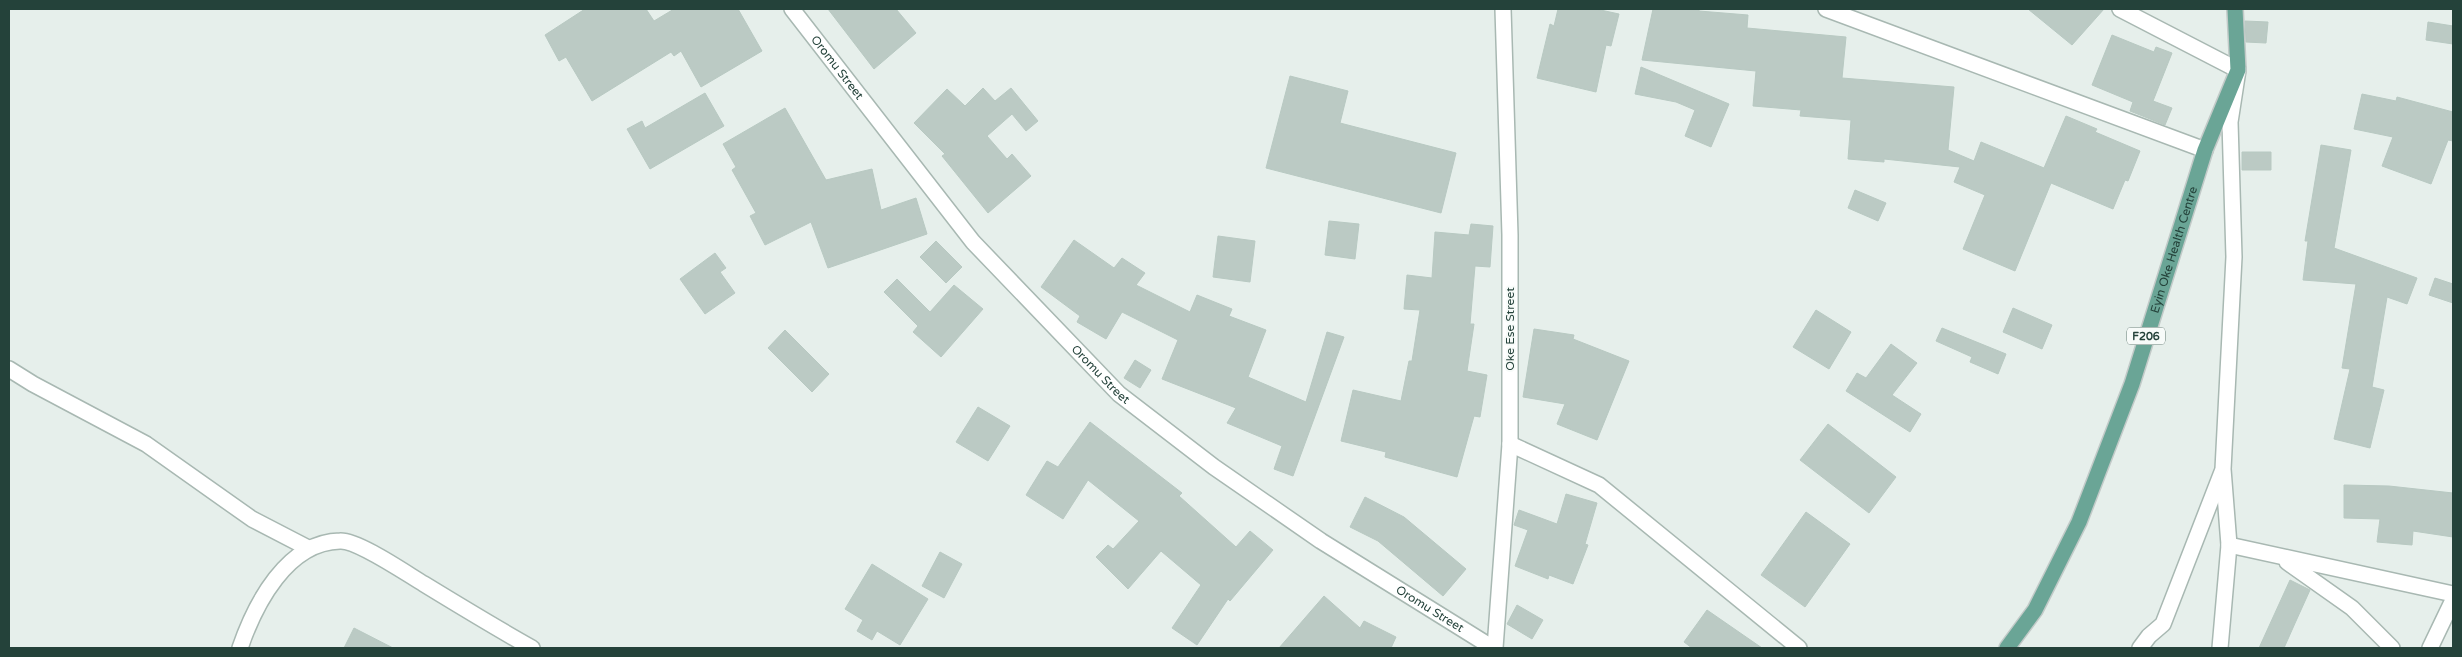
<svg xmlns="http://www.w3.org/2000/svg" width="2462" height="657" font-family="'Varela Round',sans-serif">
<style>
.building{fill:#bbcac4;stroke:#b8c9c2}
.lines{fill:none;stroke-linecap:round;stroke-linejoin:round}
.street-casing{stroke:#a8b8b2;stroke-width:18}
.primary-casing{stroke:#c2cac8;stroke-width:18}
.street{stroke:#fff;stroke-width:15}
.primary{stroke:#6aa596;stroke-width:15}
.labels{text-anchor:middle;stroke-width:4;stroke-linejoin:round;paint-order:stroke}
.shield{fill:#f7fbf9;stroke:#637a73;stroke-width:1}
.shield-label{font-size:11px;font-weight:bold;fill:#24423a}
.street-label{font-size:12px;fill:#24423a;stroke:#f7fbf9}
</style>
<rect width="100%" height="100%" fill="#e6efeb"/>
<!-- building -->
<path class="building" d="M585,9h61l8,12 20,-12h64l24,42 -61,36 -20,-36 -7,5 -3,-4 -79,49 -26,-44 -7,4 -14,-26z
M828,9h68l20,24 -42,36z
M1558,9h38l23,5 -8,32 -5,-1 -10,47 -59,-14 13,-54 4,2z
M1653,9h46v2l49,4 -1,13 99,9 -4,41 112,9 -6,63 26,11 7,-19 63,26 22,-52 31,13 -2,3 45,19 -12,30 -3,-1 -12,29 -62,-26 -36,88 -52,-22 22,-54 -31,-13 6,-15 -76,-8v3l-36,-3 3,-39 -51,-4 1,-6 -48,-4 3,-35 -114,-11z
M2028,9h76l-32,36z
M2245,21l23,1 -2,21 -20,-1z
M2428,22l25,4v18l-27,-4z
M2112,35l42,17 2,-5 16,6 -19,48 19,7 -7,17 -35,-14 3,-9 -41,-17z
M1641,67l88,37 -18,43 -26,-11 10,-26 -19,-8 -41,-8z
M1290,76l58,15 -8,32 116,30 -15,60 -175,-45z
M983,88l12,13 16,-13 27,33 -12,10 -14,-17 -25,22 20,23 5,-5 19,22 -43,37 -46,-57 3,-2 -31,-31 33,-34 18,17z
M705,93l19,33 -74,43 -23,-40 15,-8 3,7z
M2362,94l34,7 1,-4 56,15v29l-5,-1 -17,44 -49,-18 11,-29 -39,-8z
M785,108l41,72 46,-11 9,41 35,-12 11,36 -99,34 -17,-46 -46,23 -15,-29 6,-3 -24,-43 4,-3 -13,-23z
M2321,145l30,5 -17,98 83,30 -10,26 -20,-7 -15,90 12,3 -14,58 -36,-9 16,-70 -8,-1 14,-84 -53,-4 5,-39h-3z
M2242,152h29v18h-29z
M1855,190l31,13 -8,18 -30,-13z
M1329,221l30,3 -4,35 -30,-4z
M1471,224l22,2 -3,41 -15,-1 -5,58h4l-7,47 20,4 -7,42 -6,-1 -17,61 -72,-20 1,-5 -45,-11 12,-51 48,11 8,-40h3l8,-51 -16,-1 3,-34 25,3 3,-46 34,3z
M1218,236l37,5 -5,41 -37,-5z
M1074,240l40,28 8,-10 23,15 -9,12 54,27 7,-17 35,14 -3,7 37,14 -18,47 58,25 21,-70 17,5 -51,139 -19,-7 8,-23 -55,-23 9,-15 -74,-29 16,-39 -56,-28 -16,27 -29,-17 3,-6 -39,-29z
M936,241l26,26 -16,16 -26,-26z
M715,253l11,15 -6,4 15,21 -30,21 -25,-35z
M2435,278l18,6v19l-24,-8z
M897,279l33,33 24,-27 29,24 -42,48 -28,-25 5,-6 -34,-34z
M2013,308l39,17 -10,24 -39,-17z
M1816,310l35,22 -22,37 -36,-22z
M1942,328l64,26 -8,20 -28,-12 2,-5 -36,-16z
M1534,329l40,6 -1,4 56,22 -32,79 -40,-16 8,-20 -42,-7z
M785,330l44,44 -17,18 -44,-44z
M1891,344l26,19 -25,32 29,19 -11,18 -64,-41 11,-18 9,5z
M1135,360l16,10 -11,18 -16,-10z
M978,407l32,19 -22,35 -32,-19z
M1090,422l92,71 -3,3 57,51 14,-16 23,19 -43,51 -2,-2 -31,46 -25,-17 29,-43 -40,-34 -33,38 -32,-32 12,-12 5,4 26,-28 -51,-41 -25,39 -37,-24 21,-34 11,6z
M1828,424l68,53 -27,36 -69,-53z
M2344,485l45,1 64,7v44l-40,-6 -1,14 -35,-3 3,-23 -36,-1z
M1566,494l31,9 -12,41 3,1 -15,39 -24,-9 -1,4 -33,-13 13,-36 -14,-5 5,-15 38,14z
M1365,497l39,20 62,52 -23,27 -65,-55 -28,-14z
M1806,512l44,32 -45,63 -44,-32z
M940,552l22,12 -18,34 -22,-12z
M872,564l56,35 -28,46 -23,-14 -5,9 -15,-9 6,-11 -18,-11z
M2290,580l20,10 -14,31 -12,27h-25z
M1324,596l36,32 4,-7 32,16 -5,11h-112z
M1517,605l26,15 -11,19 -25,-15z
M1707,610l55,38h-70l-8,-6z
M354,628l39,20h-49z"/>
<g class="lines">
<defs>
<g id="street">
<path id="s1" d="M792,9l181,233 146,152 95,73 107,74 172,107"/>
<path d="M1826,9l379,141"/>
<path d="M2120,9l118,61 -8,52 4,135 -11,212 6,76 -9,103"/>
<path d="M9,369l24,15 113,60 106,75 56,29"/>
<path d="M1510,444l89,41 200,163"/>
<path d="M2229,545l224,49"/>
<path d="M2287,562l65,46 40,40"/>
<path d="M240,648c15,-44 47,-106 100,-107 18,-1 67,33 84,43 36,22 72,44 108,64"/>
<path d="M1495,648l15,-204v-209l-7,-226"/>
<path d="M2140,648l9,-12 14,-12 59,-152"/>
<path d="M2430,648l23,-48"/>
</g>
<g id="primary">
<path id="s2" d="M2007,648l28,-38 44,-88 53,-138 73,-234 33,-80 -3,-61"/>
</g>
</defs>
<!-- street casing -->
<use href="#street" class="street-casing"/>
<!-- primary casing -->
<use href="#primary" class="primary-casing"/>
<!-- street -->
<use href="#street" class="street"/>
<!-- primary -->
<use href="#primary" class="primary"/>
</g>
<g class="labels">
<!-- shield labels -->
<rect class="shield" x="2127" y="327.5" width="38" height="17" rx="4"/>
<g class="shield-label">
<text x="2146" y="340">F206</text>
</g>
<!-- street labels -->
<g class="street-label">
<text dy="4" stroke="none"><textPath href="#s1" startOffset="74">Oromu Street</textPath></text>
<text dy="4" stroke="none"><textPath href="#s2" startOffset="434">Eyin Oke Health Centre</textPath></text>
<text transform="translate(1510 329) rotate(-90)" y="4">Oke Ese Street</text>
<text dy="4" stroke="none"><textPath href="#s1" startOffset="479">Oromu Street</textPath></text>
<text dy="4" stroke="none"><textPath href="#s1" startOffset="884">Oromu Street</textPath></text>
</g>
</g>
<!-- border -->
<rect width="2462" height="657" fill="none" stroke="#24423a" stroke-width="20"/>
</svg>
